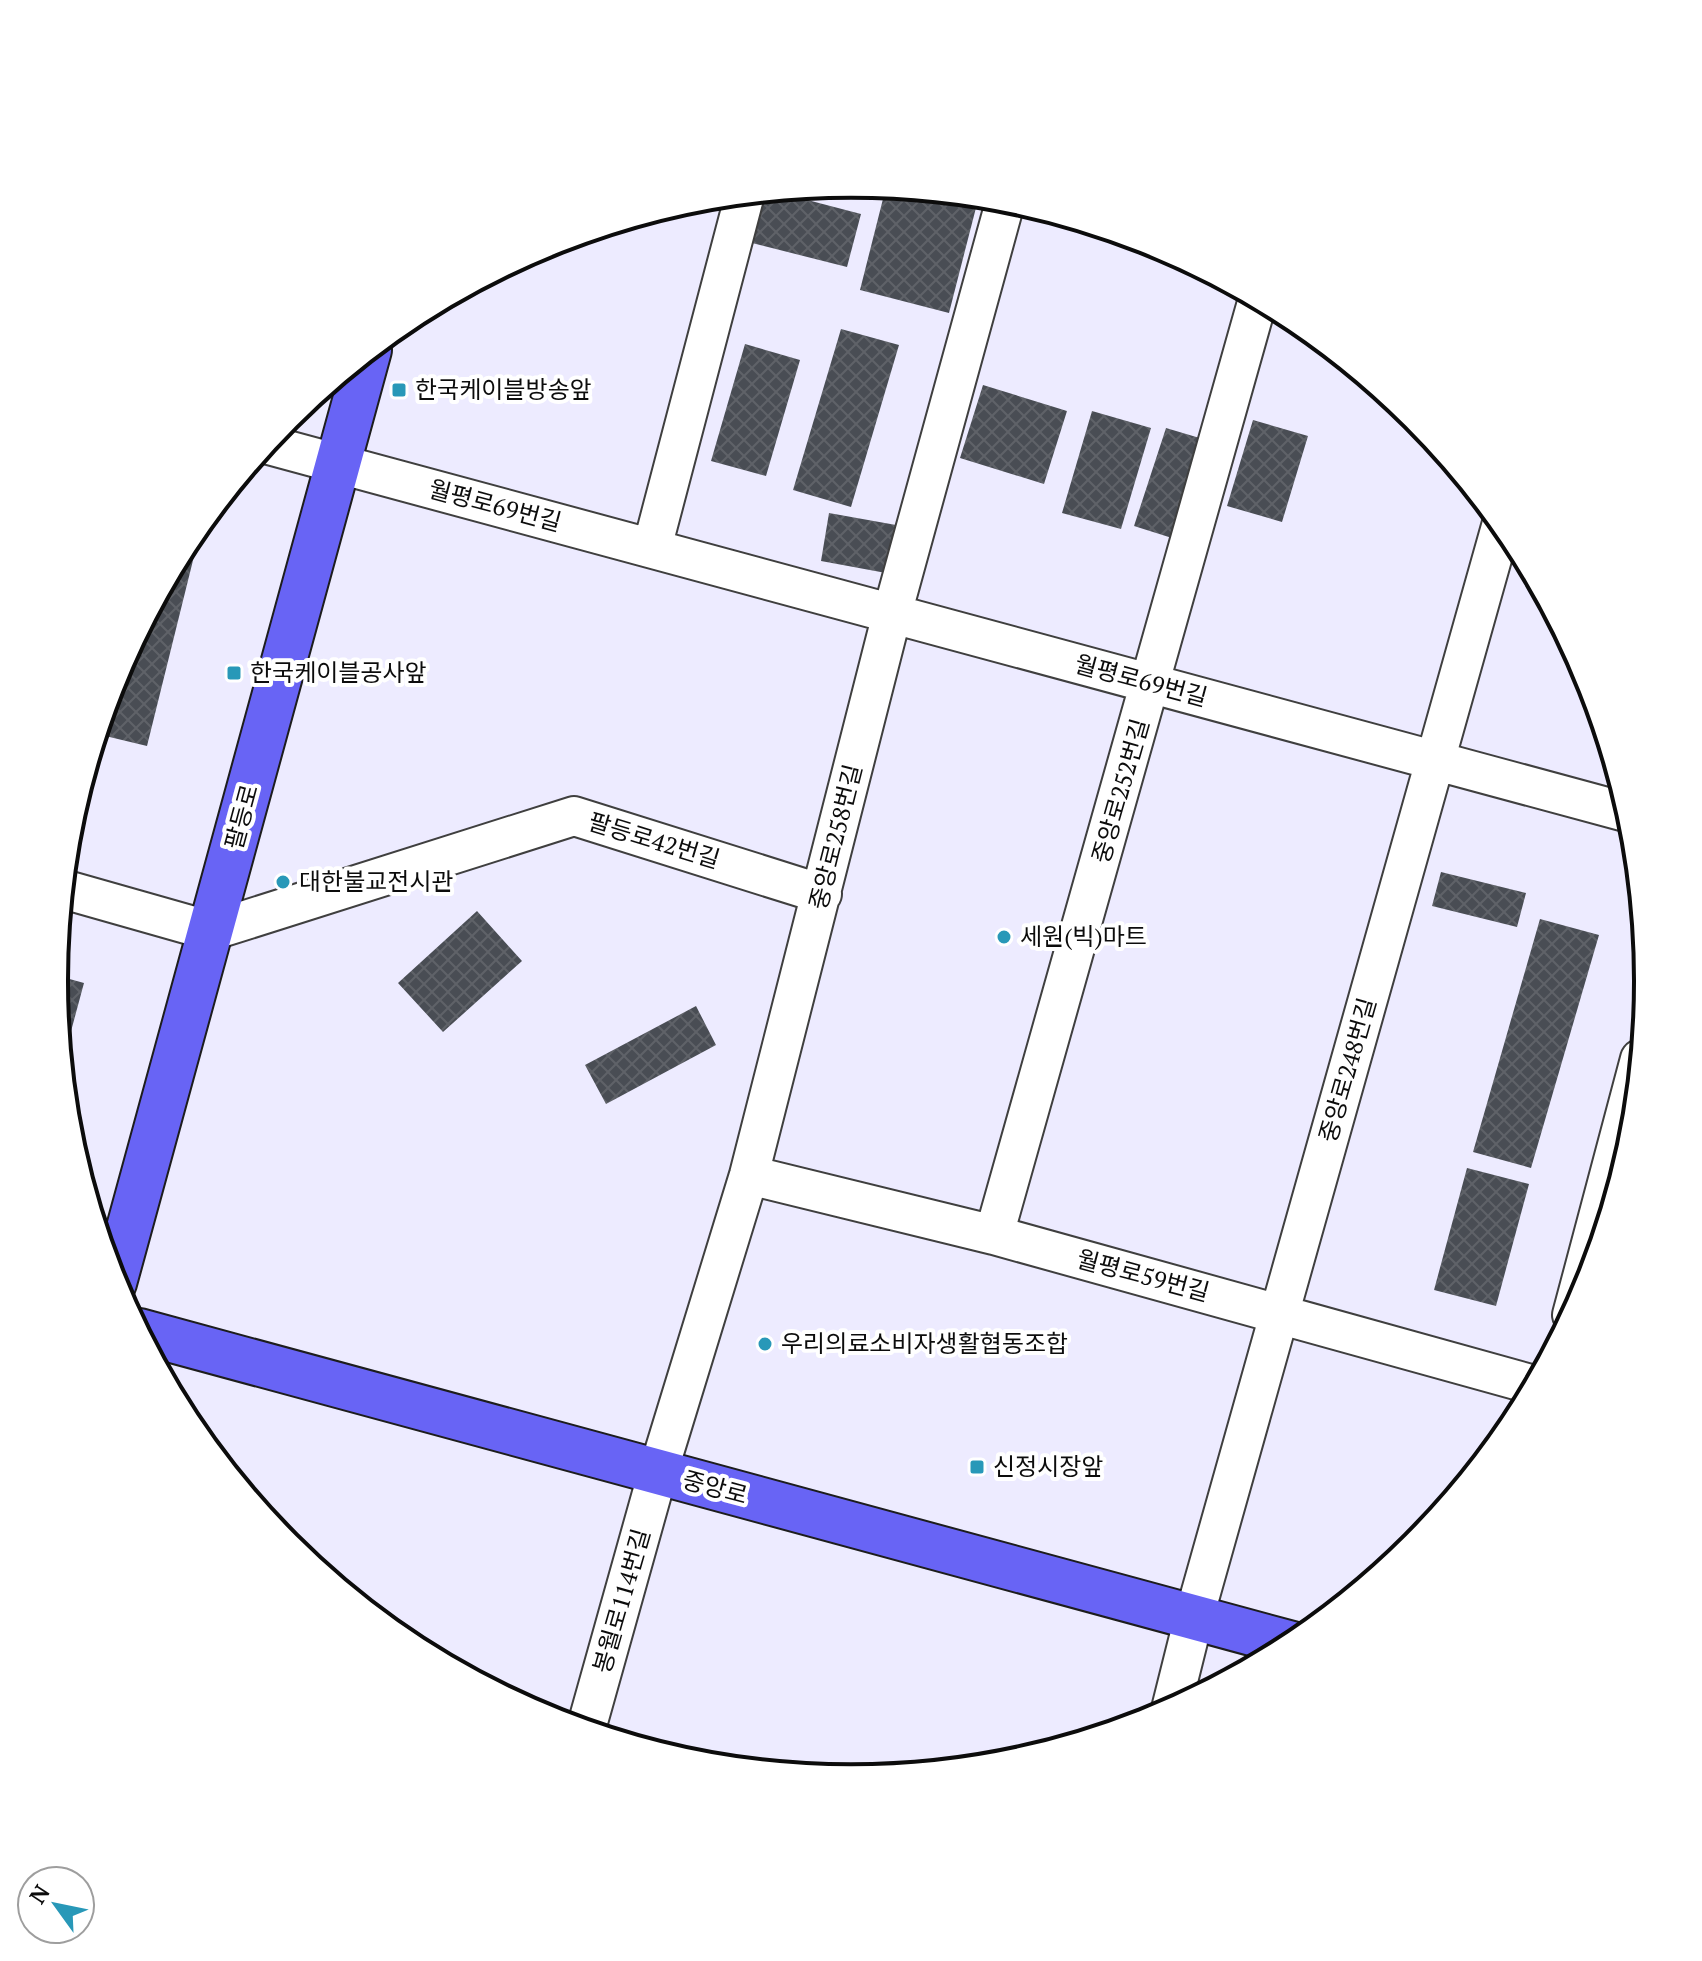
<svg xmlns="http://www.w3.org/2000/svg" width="1702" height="1961" font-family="'PT Serif','Noto Sans KR',serif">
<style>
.building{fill:url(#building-cross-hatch)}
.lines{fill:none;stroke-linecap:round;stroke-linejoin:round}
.minor-casing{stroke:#3f3f3f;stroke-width:42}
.major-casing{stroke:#1d1d1d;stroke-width:48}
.minor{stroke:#fff;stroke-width:38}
.major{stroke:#6864f5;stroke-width:44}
.poi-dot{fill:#2898b8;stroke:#fff;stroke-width:3}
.labels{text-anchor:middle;stroke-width:8;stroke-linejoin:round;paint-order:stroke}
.poi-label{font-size:24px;fill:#0c0c0c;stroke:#fff;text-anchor:start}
.street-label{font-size:24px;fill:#0c0c0c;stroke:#fff}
.rim{fill:none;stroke:#0c0c0c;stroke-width:4}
</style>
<defs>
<pattern id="building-cross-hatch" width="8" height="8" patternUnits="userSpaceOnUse" patternTransform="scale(2)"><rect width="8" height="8" fill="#494d54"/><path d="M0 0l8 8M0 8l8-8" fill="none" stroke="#5f6268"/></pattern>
</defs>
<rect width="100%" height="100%" fill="#edebff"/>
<!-- building -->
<path class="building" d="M886,187l93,9 -30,117 -89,-23z
M773,191l88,23 -14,53 -103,-26 12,-48z
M841,329l58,16 -48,162 -58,-17z
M745,344l55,16 -34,116 -55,-15z
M983,385l84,26 -23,73 -84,-26z
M1092,411l59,17 -30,101 -59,-16z
M1253,420l55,16 -26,86 -55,-16z
M1166,428l37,11 -31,99 -38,-12z
M829,513l67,12 -10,48 -65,-12z
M203,520l-56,226 -50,-12 18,-59 74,-138z
M1441,872l85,21 -9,34 -85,-21z
M477,911l45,50 -79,71 -45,-49z
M1540,919l59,16 -68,233 -58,-16z
M55,975l29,8 -14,52 -11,-3z
M696,1006l20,39 -110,59 -21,-39z
M1467,1168l62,16 -33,122 -62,-16z"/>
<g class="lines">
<defs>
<path id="minor" d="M265,444l1364,369
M652,548l93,-354
M63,889l148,42 363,-115 248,78
M749,1175l245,60 540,150
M994,1235l264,-936
M1572,1315l68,-256
M1171,1709l23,-92 308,-1094
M586,1729l72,-257 91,-297 143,-561 114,-415"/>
<path id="major" d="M114,1283l255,-933
M139,1331l1153,313"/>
</defs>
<!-- minor casing -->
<use href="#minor" class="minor-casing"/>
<!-- major casing -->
<use href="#major" class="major-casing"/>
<!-- minor -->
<use href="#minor" class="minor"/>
<!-- major -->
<use href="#major" class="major"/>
</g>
<!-- markers -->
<g class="poi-dot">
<rect x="391" y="382" width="16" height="16" rx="4"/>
<rect x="226" y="665" width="16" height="16" rx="4"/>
<circle cx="283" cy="882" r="8"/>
<circle cx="1004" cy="937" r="8"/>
<circle cx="765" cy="1344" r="8"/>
<rect x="969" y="1459" width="16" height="16" rx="4"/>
</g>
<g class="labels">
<!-- poi labels -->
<g class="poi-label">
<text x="415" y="398">한국케이블방송앞</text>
<text x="250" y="681">한국케이블공사앞</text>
<text x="299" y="890">대한불교전시관</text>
<text x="1020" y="945">세원(빅)마트</text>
<text x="781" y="1352">우리의료소비자생활협동조합</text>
<text x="993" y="1475">신정시장앞</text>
</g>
<!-- street labels -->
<g class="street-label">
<text transform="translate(495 506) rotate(15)" y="8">월평로69번길</text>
<text transform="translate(1141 681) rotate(15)" y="8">월평로69번길</text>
<text transform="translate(1121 791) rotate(-74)" y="8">중앙로252번길</text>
<text transform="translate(242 817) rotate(-75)" y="8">팔등로</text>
<text transform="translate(836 837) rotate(-76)" y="8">중앙로258번길</text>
<text transform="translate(654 841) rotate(17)" y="8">팔등로42번길</text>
<text transform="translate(1348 1070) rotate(-74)" y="8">중앙로248번길</text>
<text transform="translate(1143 1276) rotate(15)" y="8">월평로59번길</text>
<text transform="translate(715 1488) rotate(15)" y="8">중앙로</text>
<text transform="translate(622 1601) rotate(-74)" y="8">봉월로114번길</text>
</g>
</g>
<!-- crop -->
<path d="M0 0H1702V1961H0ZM68 981a783 783 0 1 1 1566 0a783 783 0 1 1-1566 0Z" fill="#fff" fill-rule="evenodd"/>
<path class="rim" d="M68 981a783 783 0 1 1 1566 0a783 783 0 1 1-1566 0Z"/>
<!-- north arrow -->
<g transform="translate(56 1905) rotate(303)"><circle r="38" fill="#ffffff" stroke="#9e9e9e" stroke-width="2"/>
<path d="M0-6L14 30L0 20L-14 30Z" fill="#2898b8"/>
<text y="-12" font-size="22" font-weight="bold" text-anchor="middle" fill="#0c0c0c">N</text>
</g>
</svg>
